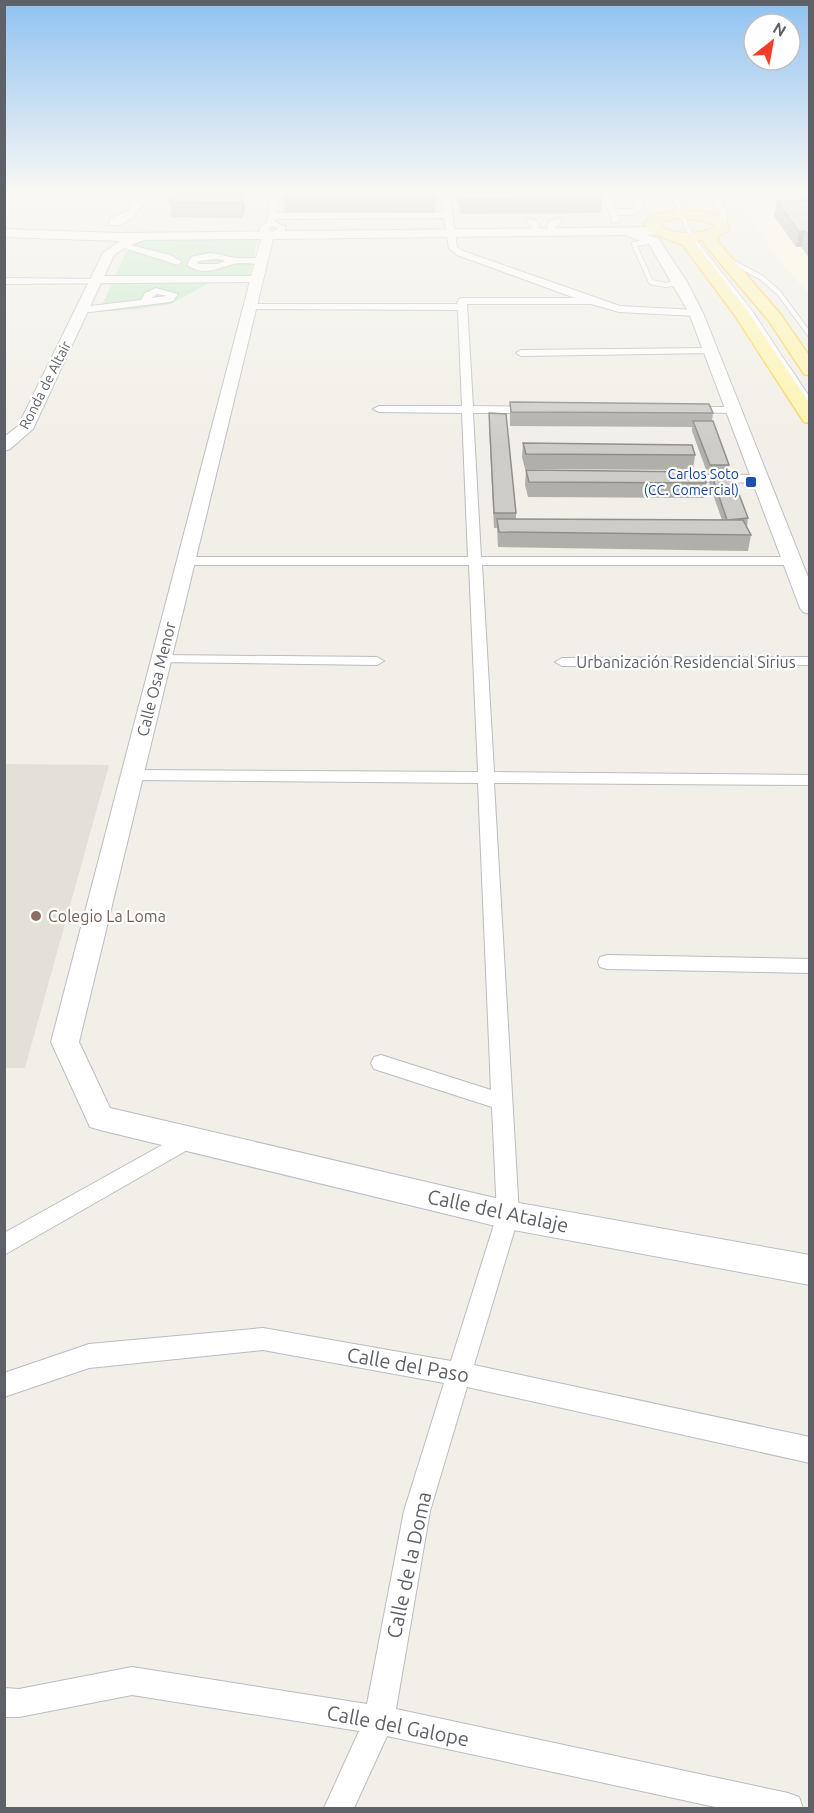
<svg xmlns="http://www.w3.org/2000/svg" width="814" height="1813" font-family="Ubuntu,sans-serif">
<style>
.commercial{fill:#fff8de}
.education{fill:#e3e1d7}
.green{fill:#c2eac3}
.lines{fill:none;stroke-linecap:round;stroke-linejoin:round}
.lane-far1-casing{stroke:#b9bcc1;stroke-width:6}
.lane-casing{stroke:#b9bcc1;stroke-width:8}
.street-casing{stroke:#b9bcc1;stroke-width:2}
.secondary-casing{stroke:#babdc3;stroke-width:2}
.primary-casing{stroke:#fcd155;stroke-width:3}
.lane-far1{stroke:#fff;stroke-width:4.5}
.lane{stroke:#fff;stroke-width:6}
.street{fill:#fff;fill-rule:evenodd}
.secondary{fill:#fff;fill-rule:evenodd}
.primary{fill:#fff4ae;fill-rule:evenodd}
.wall{fill:#b1afaa}
.shaded-wall{fill:#908f8b}
.building{fill:#ceccc6;stroke:#908f8b;stroke-width:1.5}
.transit-dot{fill:#1a4fb4;stroke:#fff;stroke-width:2}
.education-dot{fill:#8d6e63;stroke:#fff;stroke-width:2}
.labels{text-anchor:middle;stroke-width:4.5;stroke-linejoin:round;paint-order:stroke}
.far-street-label{font-size:14px;fill:#5e6268;stroke:#fff}
.far-transit-label{font-size:14px;fill:#164399;stroke:#fff;text-anchor:end}
.street-label{font-size:16px;fill:#5e6268;stroke:#fff}
.education-label{font-size:16px;fill:#785e54;stroke:#fff;text-anchor:start}
.near-street-label{font-size:20px;fill:#5e6268;stroke:#fff}
</style>
<rect width="100%" height="100%" fill="#f1efe7"/>
<!-- commercial -->
<path class="commercial" d="M734,192h75v101l-31,-34z"/>
<!-- education -->
<path class="education" d="M4,764l105,1 -84,303h-20z"/>
<!-- green -->
<path class="green" d="M144,239h114l-9,38 -13,6h-27l-38,21 -32,5 -40,3 27,-60z"/>
<g class="lines">
<defs>
<path id="lane-far1" d="M672,192l20,46 59,75 38,58
M790,192l7,9h13
M654,241l-20,3 17,38 15,3 14,-3
M727,259l35,19 17,15 31,42"/>
<path id="lane" d="M788,370l22,33"/>
<path id="street" d="M271,192h8l-3,21 168,-1 -3,-20h8l8,55 6,4 157,55 76,4 5,3 -5,3 -77,-4 -28,-8h-124l6,102 60,1 6,3 -6,3h-60l8,144h310l7,4 -7,4h-309l12,207 316,3v10l-316,-2 25,432 -45,150 336,72v26l-343,-76 -37,124 -34,198 392,84 11,4 4,11h-83l-333,-72 -33,72h-30l35,-77 -227,-36 -113,22h-15v-29l15,1 113,-22 235,37 37,-193 40,-128 -181,-33 -174,18 -85,29v-24l85,-29 174,-16 188,33 46,-146 -5,-108 -118,-38 -3,-6 3,-6 7,-2 110,35 -13,-307 -346,-3 -8,-5 8,-5 346,2 -9,-207h-283l-7,-4 7,-4h282l-6,-144 -83,-1 -6,-3 6,-3h83l-4,-96 -208,-1 -5,-3 2,-2h210l2,-5 3,-1h113l-118,-43 -8,-7 -5,-30 -168,1 -1,3 11,5 -2,5 -19,5 -5,-6v-4l7,-5zM272,226l5,2 -1,2 -6,2 -2,-4z
M601,192h8l7,17h16l4,-2 -7,-15h8l8,16 -12,7h-15l2,6 -7,2z
M708,192h8l12,23 -4,10 -7,-2 3,-8z
M558,218l4,3 -7,7 9,4 -4,3 -13,-6 1,-7z
M527,219h6l6,4v8l-10,3 -1,-2 4,-6 -5,-3z
M119,242l51,13 12,7 -5,3c-19,-7 -39,-12 -58,-19z
M209,253c10,0 19,5 29,5 9,1 21,-2 29,3 -10,6 -23,0 -34,3 -16,4 -28,13 -46,1l4,-8zM218,259l7,2 -7,3h-21l1,-3z
M95,276h162l5,3 -5,3 -253,2v-6l86,1z
M156,288l22,6 -5,7 -3,1 -88,11 -5,-3 5,-3 59,-7 4,-7zM157,294l10,2 -16,2z
M710,348l5,3 -1,2 -193,3 -5,-3 5,-3z
M687,407h46l6,3 -6,3 -50,-1v-4z
M681,474l79,1 6,4 -6,4 -83,-2 -2,-3z
M161,655l216,2 7,4 -7,4 -221,-3 -2,-3 2,-3z
M810,657v8l-248,1 -7,-4 7,-4z
M607,955l203,4v14l-203,-4 -7,-2 -2,-5 2,-5z
M189,1130l7,3 4,6 -4,6 -192,110v-22z"/>
<path id="secondary" d="M138,192h12c-8,16 -20,36 -41,33v-6l20,-9z
M658,227l4,1v6l-16,1 12,3 29,44 16,31 107,269v32l-7,-2 -3,-4 -111,-295 -40,-69 -24,-9 -352,4 -194,803 31,66 398,93 302,54v30l-302,-56 -408,-99 -10,-3 -39,-85 210,-803 -117,1 -18,7 -12,8 -81,174 -23,20 -6,2v-14l14,-11 85,-173 17,-12 -116,-4v-8l115,4z"/>
<path id="primary" d="M680,210l25,2 21,8 3,10 -11,6 -1,5 64,74 29,42v18l-6,-1 -35,-53 -64,-76 -2,-5 -9,1 52,68 64,95v19l-6,-1 -70,-108 -51,-69 -31,-12 -8,-9 8,-9zM680,218l22,2 13,5v3c-17,6 -42,9 -56,-4l2,-3z"/>
</defs>
<!-- lane-far1 casing -->
<use href="#lane-far1" class="lane-far1-casing"/>
<!-- lane casing -->
<use href="#lane" class="lane-casing"/>
<!-- street casing -->
<use href="#street" class="street-casing"/>
<!-- secondary casing -->
<use href="#secondary" class="secondary-casing"/>
<!-- primary casing -->
<use href="#primary" class="primary-casing"/>
<!-- lane-far1 -->
<use href="#lane-far1" class="lane-far1"/>
<!-- lane -->
<use href="#lane" class="lane"/>
<!-- street -->
<use href="#street" class="street"/>
<!-- secondary -->
<use href="#secondary" class="secondary"/>
<!-- primary -->
<use href="#primary" class="primary"/>
</g>
<!-- wall -->
<path class="wall" d="M455,192h145l3,6 -2,15 -140,1z
M803,192h7v67l-9,-12h-5l-22,-31 3,-15h24z
M243,193l2,15 -3,10 -71,-1 -1,-15z
M283,197l153,1 -1,15 -151,-1z
M510,402l203,11 -1,8 17,44 -1,8 20,45 -1,9 4,8 -3,16 -250,-4 -1,-19h-3l-5,-101v-14l27,100v6l206,1 -13,-37 2,-8h-3l-16,-44v-4l-182,-1z
M523,443l172,12 -2,15 -168,-1 -3,-12z
M526,470l180,13 -2,15 -176,-1 -3,-12z"/>
<!-- shaded-wall -->
<path class="shaded-wall" d="M243,193l2,15 -3,10 -1,-15z
M805,231l-4,16h-5l3,-15z"/>
<!-- building -->
<path class="building" d="M173,192h36l34,1 -2,10 -71,-1z
M284,192h149l3,6 -153,-1z
M459,192h141l3,6 -142,1z
M803,192h7v46l-5,-7 -6,1 -22,-31h31z
M510,402l199,2 4,9 -202,-1z
M489,413l17,1 10,99h-22z
M693,421h20l16,44h-19z
M523,443l169,2 3,10 -169,-1z
M526,470l178,2 2,11 -177,-1z
M711,473h20l17,45 -21,2z
M497,519l246,1 8,15 -252,-3z"/>
<!-- sky -->
<linearGradient id="sky" x2="0" y2="1"><stop stop-color="#8fc2f1"/><stop offset="0.43" stop-color="#f9f8f4"/><stop offset="1" stop-color="#f9f8f4" stop-opacity="0"/></linearGradient>
<rect width="814" height="446" fill="url(#sky)"/>
<!-- markers -->
<rect class="transit-dot" x="745" y="476" width="12" height="12" rx="3"/>
<circle class="education-dot" cx="36" cy="916" r="6"/>
<g class="labels">
<!-- far-street labels -->
<g class="far-street-label">
<text transform="translate(45 385) rotate(-63)" y="5">Ronda de Altair</text>
</g>
<!-- far-transit labels -->
<g class="far-transit-label">
<text x="739" y="479">Carlos Soto<tspan x="739" dy="16">(CC. Comercial)</tspan></text>
</g>
<!-- street labels -->
<g class="street-label">
<text x="686" y="668">Urbanización Residencial Sirius</text>
<text transform="translate(156 679) rotate(-76)" y="6">Calle Osa Menor</text>
</g>
<!-- education labels -->
<g class="education-label">
<text x="48" y="922">Colegio La Loma</text>
</g>
<!-- near-street labels -->
<g class="near-street-label">
<text transform="translate(498 1211) rotate(12)" y="7">Calle del Atalaje</text>
<text transform="translate(408 1365) rotate(10)" y="7">Calle del Paso</text>
<text transform="translate(409 1565) rotate(-78)" y="7">Calle de la Doma</text>
<text transform="translate(398 1726) rotate(11)" y="7">Calle del Galope</text>
</g>
</g>
<!-- border -->
<rect width="814" height="1813" fill="none" stroke="#5e6268" stroke-width="12"/>
<!-- north arrow -->
<g transform="translate(772 42) rotate(31)"><circle r="28" fill="#ffffff" stroke="#bfc0c3" stroke-width="1.5"/>
<path d="M0-4.5L10 22L0 15L-10 22Z" fill="#f63c28"/>
<text y="-9" font-size="16" font-weight="bold" text-anchor="middle" fill="#5e6268">N</text>
</g>
</svg>
